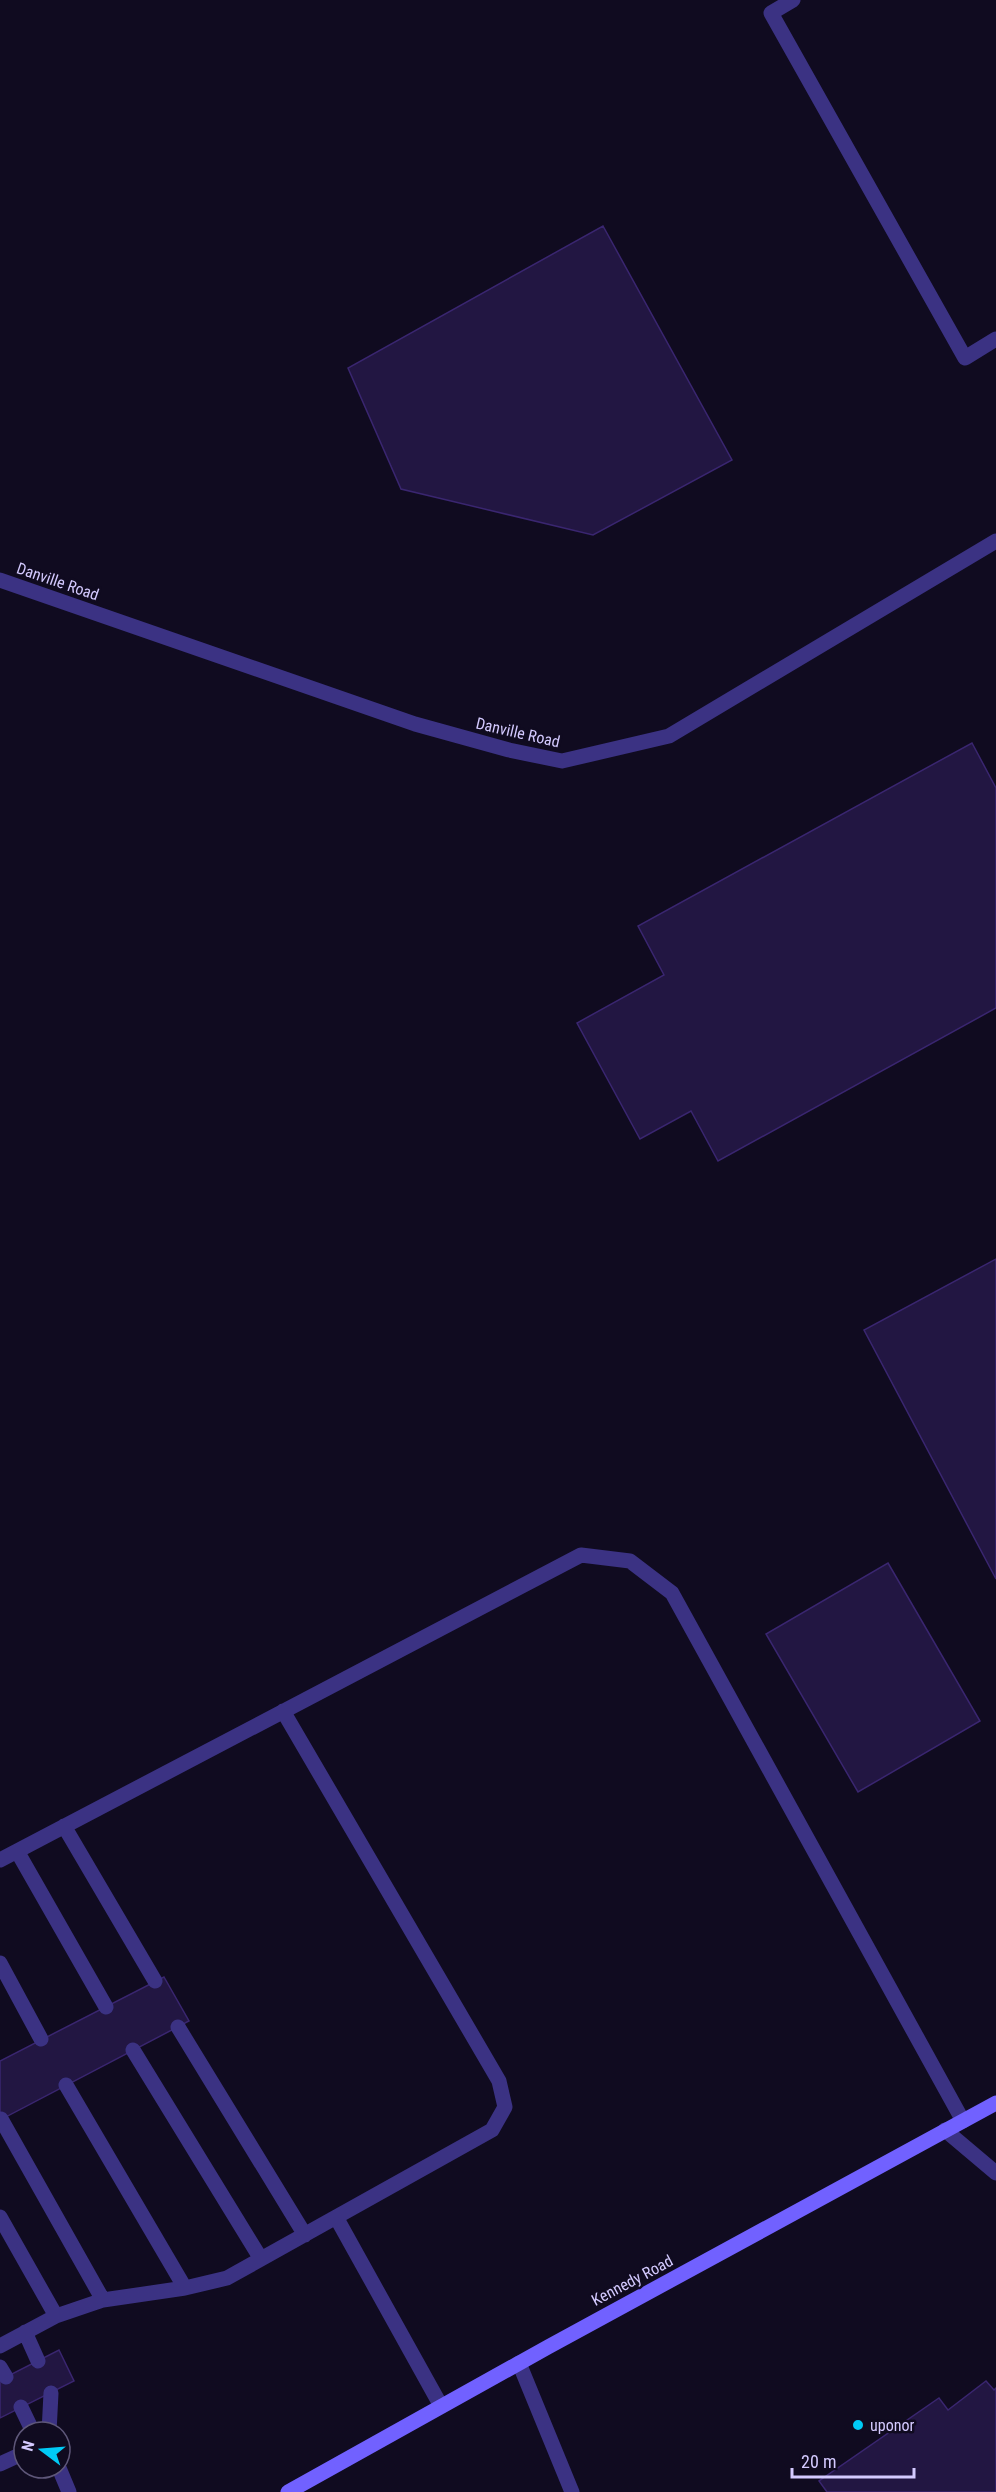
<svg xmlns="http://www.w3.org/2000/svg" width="996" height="2492" font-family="'Roboto Condensed',sans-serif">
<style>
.building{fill:#221642;stroke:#3a2670;stroke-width:1.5}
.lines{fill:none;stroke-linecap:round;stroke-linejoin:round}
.service{stroke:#3b3283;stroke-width:15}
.minor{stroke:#3b3283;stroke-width:15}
.secondary{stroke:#7161ff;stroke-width:15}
.poi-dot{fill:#00caf5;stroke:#100b20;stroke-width:2}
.labels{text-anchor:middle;stroke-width:5;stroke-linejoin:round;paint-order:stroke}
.street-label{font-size:16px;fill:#d4caff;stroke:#100b20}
.poi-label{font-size:16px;fill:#d4caff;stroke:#100b20;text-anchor:start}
</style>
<rect width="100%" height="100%" fill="#100b20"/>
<!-- building -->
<path class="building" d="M603,226l129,234 -139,75 -192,-46 -53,-121z
M972,743l24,45v220l-278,153 -27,-50 -51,28 -63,-116 87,-48 -26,-49z
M996,1259v320l-132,-249z
M888,1563l92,158 -122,71 -92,-158z
M164,1977l25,44 -189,99v-59z
M59,2350l15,31 -74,37v-38z
M986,2381l8,9 2,-2v104h-169l-8,-11 120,-83 9,12z"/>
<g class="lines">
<!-- service -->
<path class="service" d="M793,0l-22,13 194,345 31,-19
M64,1826l91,155
M17,1851l89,156
M0,1860l581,-305 49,6 42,32 291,528
M0,1963l41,76
M178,2027l127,208
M133,2050l128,209
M66,2085l119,203
M1,2119l102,181
M945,2130l51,43
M0,2217l56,99 47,-16 82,-12 42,-10 265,-148 13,-23 -6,-26 -216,-370
M336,2217l105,189
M25,2332l13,29
M0,2346l56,-30
M519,2363l53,129
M0,2367l6,10
M21,2407l12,25
M49,2432l2,-39
M0,2464l24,-11
M59,2468l10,24"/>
<!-- minor -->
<path class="minor" d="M0,580l415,144 94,26 53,11 107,-25 327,-195"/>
<!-- secondary -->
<path class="secondary" d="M288,2492l260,-145 448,-244"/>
</g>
<!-- markers -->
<circle class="poi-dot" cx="858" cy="2425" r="6"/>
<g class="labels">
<!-- street labels -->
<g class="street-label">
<text transform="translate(58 581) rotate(19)" y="6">Danville Road</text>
<text transform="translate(518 732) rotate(13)" y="6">Danville Road</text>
<text transform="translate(632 2280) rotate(-28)" y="6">Kennedy Road</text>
</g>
<!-- poi labels -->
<g class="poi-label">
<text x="870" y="2431">uponor</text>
</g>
</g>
<!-- north arrow -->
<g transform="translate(42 2450) rotate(286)"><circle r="28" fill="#100b20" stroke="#5e5779" stroke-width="1.5"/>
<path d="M0-4.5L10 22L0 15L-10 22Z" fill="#00caf5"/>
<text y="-9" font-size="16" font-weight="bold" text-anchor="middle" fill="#d4caff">N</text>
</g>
<!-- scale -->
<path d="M792 2468v9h122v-9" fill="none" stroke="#d4caff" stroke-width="3"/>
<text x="801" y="2468" font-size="18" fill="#d4caff" stroke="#100b20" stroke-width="4.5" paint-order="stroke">20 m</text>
</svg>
